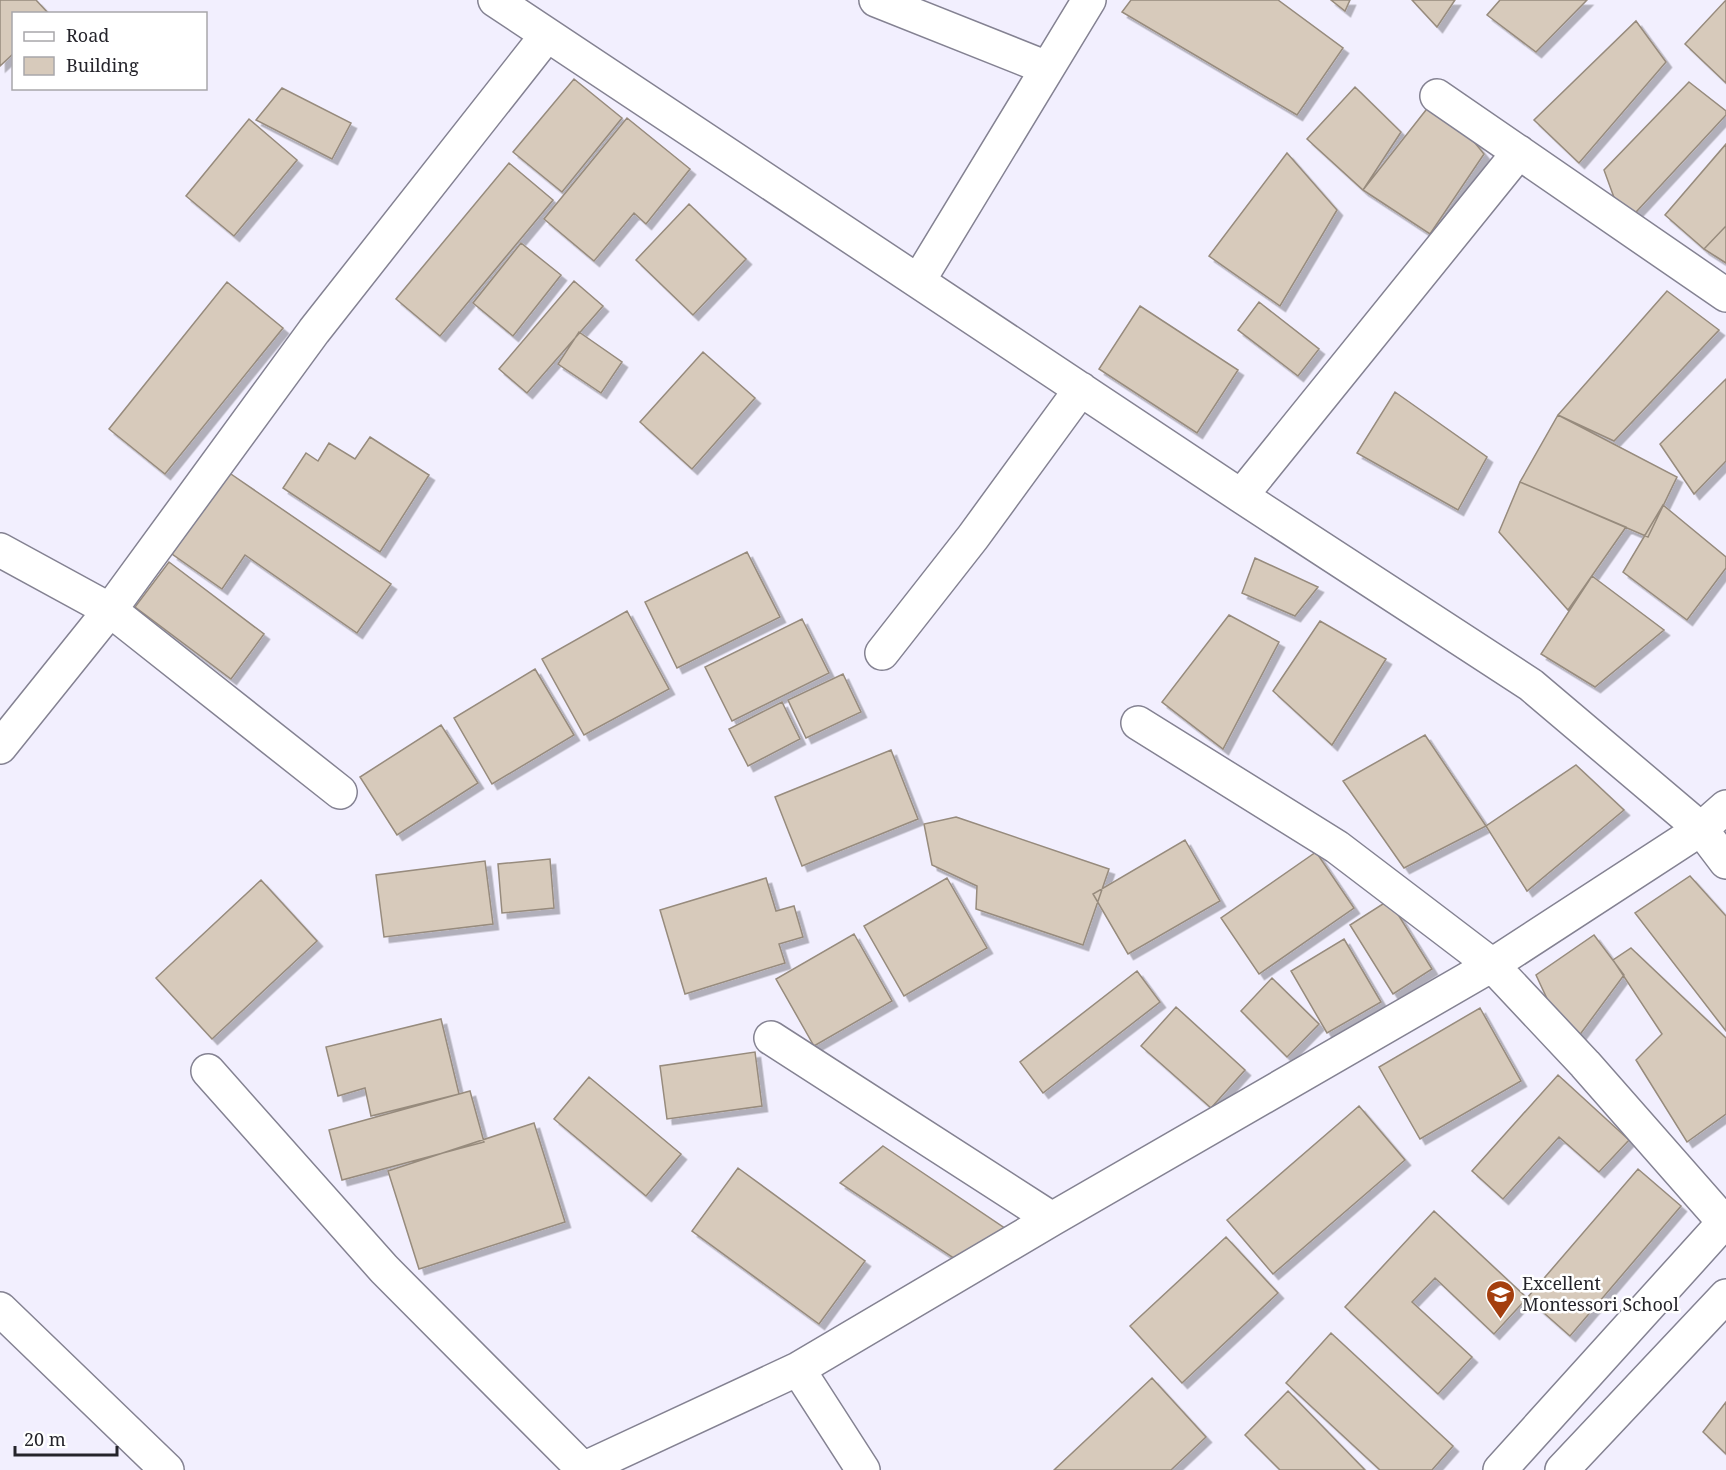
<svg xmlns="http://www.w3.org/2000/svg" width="1726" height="1470" font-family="'Noto Serif',serif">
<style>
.building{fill:#d7cabb;stroke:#978b7d;stroke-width:1.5;filter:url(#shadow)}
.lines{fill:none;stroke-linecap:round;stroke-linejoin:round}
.street-casing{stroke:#848292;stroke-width:36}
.secondary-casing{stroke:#848292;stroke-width:36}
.street{stroke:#fff;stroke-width:33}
.secondary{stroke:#fff;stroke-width:33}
.labels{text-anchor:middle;stroke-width:5;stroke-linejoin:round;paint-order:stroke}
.poi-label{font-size:18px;fill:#25242b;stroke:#fff;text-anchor:start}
</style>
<defs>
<filter id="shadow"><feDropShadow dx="5.5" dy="5.5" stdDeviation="0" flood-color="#0004"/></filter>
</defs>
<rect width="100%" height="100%" fill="#f2effe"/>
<!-- building -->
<path class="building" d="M0,0h36l13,14h-35v39l-14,13z
M1131,0h147l65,48 -46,67 -175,-103z
M1331,0h19l-5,11z
M1412,0h43l-18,27z
M1500,0h87l-51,52 -49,-37z
M1726,0v83l-41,-39z
M1636,21l30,41 -87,101 -45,-43z
M574,79l48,39 -60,74 -49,-40z
M1689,82l37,29v4l-102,110 -20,-55z
M1355,87l46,45 -38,58 -56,-51z
M282,88l69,35 -19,36 -76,-39z
M1437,96l47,58 -54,80 -67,-44z
M627,118l63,51 -44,55 -12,-11 -40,48 -50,-42z
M249,119l48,41 -63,76 -48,-40z
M1726,144v82l-22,23 -39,-34z
M1287,153l50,57 -57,96 -71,-50z
M509,163l44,37 -113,136 -44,-37z
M689,204l57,55 -53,56 -57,-55z
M1726,226v37l-22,-14z
M521,243l40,32 -48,61 -40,-33z
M574,281l29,25 -76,87 -28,-24z
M227,282l56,46 -118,146 -56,-45z
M1667,291l52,39 -105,111 -56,-26z
M1259,302l60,47 -21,27 -60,-46z
M1140,306l98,64 -41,63 -98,-64z
M579,332l43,30 -21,31 -43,-29z
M703,352l52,46 -63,71 -52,-47z
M1726,379v82l-32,33 -34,-50z
M1395,392l92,65 -29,53 -101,-57z
M1558,415l119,62 -29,60 -128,-55z
M370,437l59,38 -49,77 -97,-64 23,-35 12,8 11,-18 26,16z
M228,472l163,112 -34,49 -112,-78 -23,34 -50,-35z
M1520,482l106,45 -58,83 -69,-78z
M1663,505l63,52v11l-39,52 -64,-48z
M747,552l33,65 -103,51 -32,-66z
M1255,558l63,29 -23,29 -53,-23z
M169,562l95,72 -33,45 -96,-72z
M1592,576l72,54 -69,57 -54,-33z
M627,611l42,78 -85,46 -42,-76z
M1229,615l50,27 -56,107 -61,-47z
M802,619l27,54 -97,48 -27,-54z
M1320,621l66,38 -54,86 -59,-54z
M535,669l39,66 -82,49 -38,-66z
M843,674l18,38 -55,26 -18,-38z
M782,702l18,37 -52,27 -19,-37z
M441,725l37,58 -81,52 -37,-58z
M1425,735l61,91 -82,42 -61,-87z
M891,750l27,69 -116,47 -27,-69z
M1576,765l48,45 -97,81 -41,-65z
M956,817l153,52 -26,76 -107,-36 1,-23 -45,-21 -8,-41z
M1185,840l35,61 -92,53 -35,-60z
M1316,852l38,56 -95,66 -38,-56z
M550,859l4,49 -52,5 -4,-49z
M485,861l8,63 -109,13 -8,-62z
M1690,876l36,40v115l-91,-118z
M766,878l10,33 18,-5 9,31 -24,7 6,19 -100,31 -25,-84z
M947,878l40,70 -83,48 -40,-70z
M261,880l56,61 -105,98 -56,-61z
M1389,900l43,69 -39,25 -43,-69z
M854,934l38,67 -78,45 -38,-67z
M1594,935l30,40 -54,73 -34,-73z
M1344,939l37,63 -54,31 -36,-62z
M1631,948l95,90v76l-39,28 -51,-82 26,-26 -49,-74z
M1137,971l23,31 -117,91 -23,-31z
M1272,978l47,46 -32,33 -46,-46z
M1176,1007l69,63 -34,38 -70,-62z
M1480,1008l41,73 -101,58 -41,-72z
M441,1019l18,75 -88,22 -6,-28 -27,8 -12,-49z
M755,1052l7,54 -95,13 -7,-53z
M1558,1075l71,65 -30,32 -40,-35 -56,62 -31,-28z
M589,1077l92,77 -35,42 -92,-77z
M470,1091l14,51 -142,38 -13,-50z
M1359,1106l46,54 -132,114 -46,-54z
M534,1123l31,99 -146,47 -31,-98z
M883,1146l126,85 -54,28 -115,-76z
M738,1168l127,93 -46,63 -127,-93z
M1638,1169l43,37 -111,130 -43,-38z
M1434,1211l93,87 -33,36 -59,-56 -23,24 60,55 -34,37 -93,-87z
M1226,1237l52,56 -96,90 -52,-57z
M1331,1333l122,113 -21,24h-52l-94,-87z
M1152,1378l54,59 -35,33h-117z
M1288,1391l77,79h-85l-35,-35z
M1726,1402v52l-23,-22z"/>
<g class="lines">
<defs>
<path id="street" d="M495,0l746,496 290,189 170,144 25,-22
M876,0l171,68
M1437,96l289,199
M919,280l170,-280
M1241,496l278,-344
M0,550l110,60 230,182
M882,653l91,-116 108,-148
M1138,723l199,124 155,118 93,99 139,158
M0,747l110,-137 204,-279 233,-296
M771,1038l281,181
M208,1071l176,198 199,200
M0,1309l167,161
M798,1369l65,101
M581,1470l217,-101 254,-150 440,-254 209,-136 25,33"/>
<path id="secondary" d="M1500,1470l226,-250
M1562,1470l164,-174"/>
</defs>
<!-- street casing -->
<use href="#street" class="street-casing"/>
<!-- secondary casing -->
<use href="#secondary" class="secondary-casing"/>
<!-- street -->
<use href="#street" class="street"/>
<!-- secondary -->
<use href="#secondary" class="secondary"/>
</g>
<!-- icons -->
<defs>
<symbol id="school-pin" viewBox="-11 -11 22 30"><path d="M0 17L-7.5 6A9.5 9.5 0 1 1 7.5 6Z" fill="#a43f0e" stroke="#fff"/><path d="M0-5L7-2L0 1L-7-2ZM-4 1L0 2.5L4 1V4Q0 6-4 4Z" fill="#fff"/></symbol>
</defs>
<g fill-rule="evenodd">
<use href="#school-pin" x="1484" y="1278" width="33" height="45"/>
</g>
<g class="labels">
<!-- poi labels -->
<g class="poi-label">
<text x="1522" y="1290">Excellent<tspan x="1522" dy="21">Montessori School</tspan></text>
</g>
</g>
<!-- legend -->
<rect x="12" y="12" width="195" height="78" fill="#ffffff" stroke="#a8a7aa" stroke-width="1.5"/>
<rect x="24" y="32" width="30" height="9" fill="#ffffff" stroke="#a8a7aa" stroke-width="1.5"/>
<text x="66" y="42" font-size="18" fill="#25242b">Road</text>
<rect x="24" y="57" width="30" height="18" fill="#d7cabb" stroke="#a8a7aa" stroke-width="1.5"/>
<text x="66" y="72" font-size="18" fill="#25242b">Building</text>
<!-- scale -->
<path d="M15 1446v9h102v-9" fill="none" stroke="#25242b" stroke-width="3"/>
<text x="24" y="1446" font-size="18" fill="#25242b" stroke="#ffffff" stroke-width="4.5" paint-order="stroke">20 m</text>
</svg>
